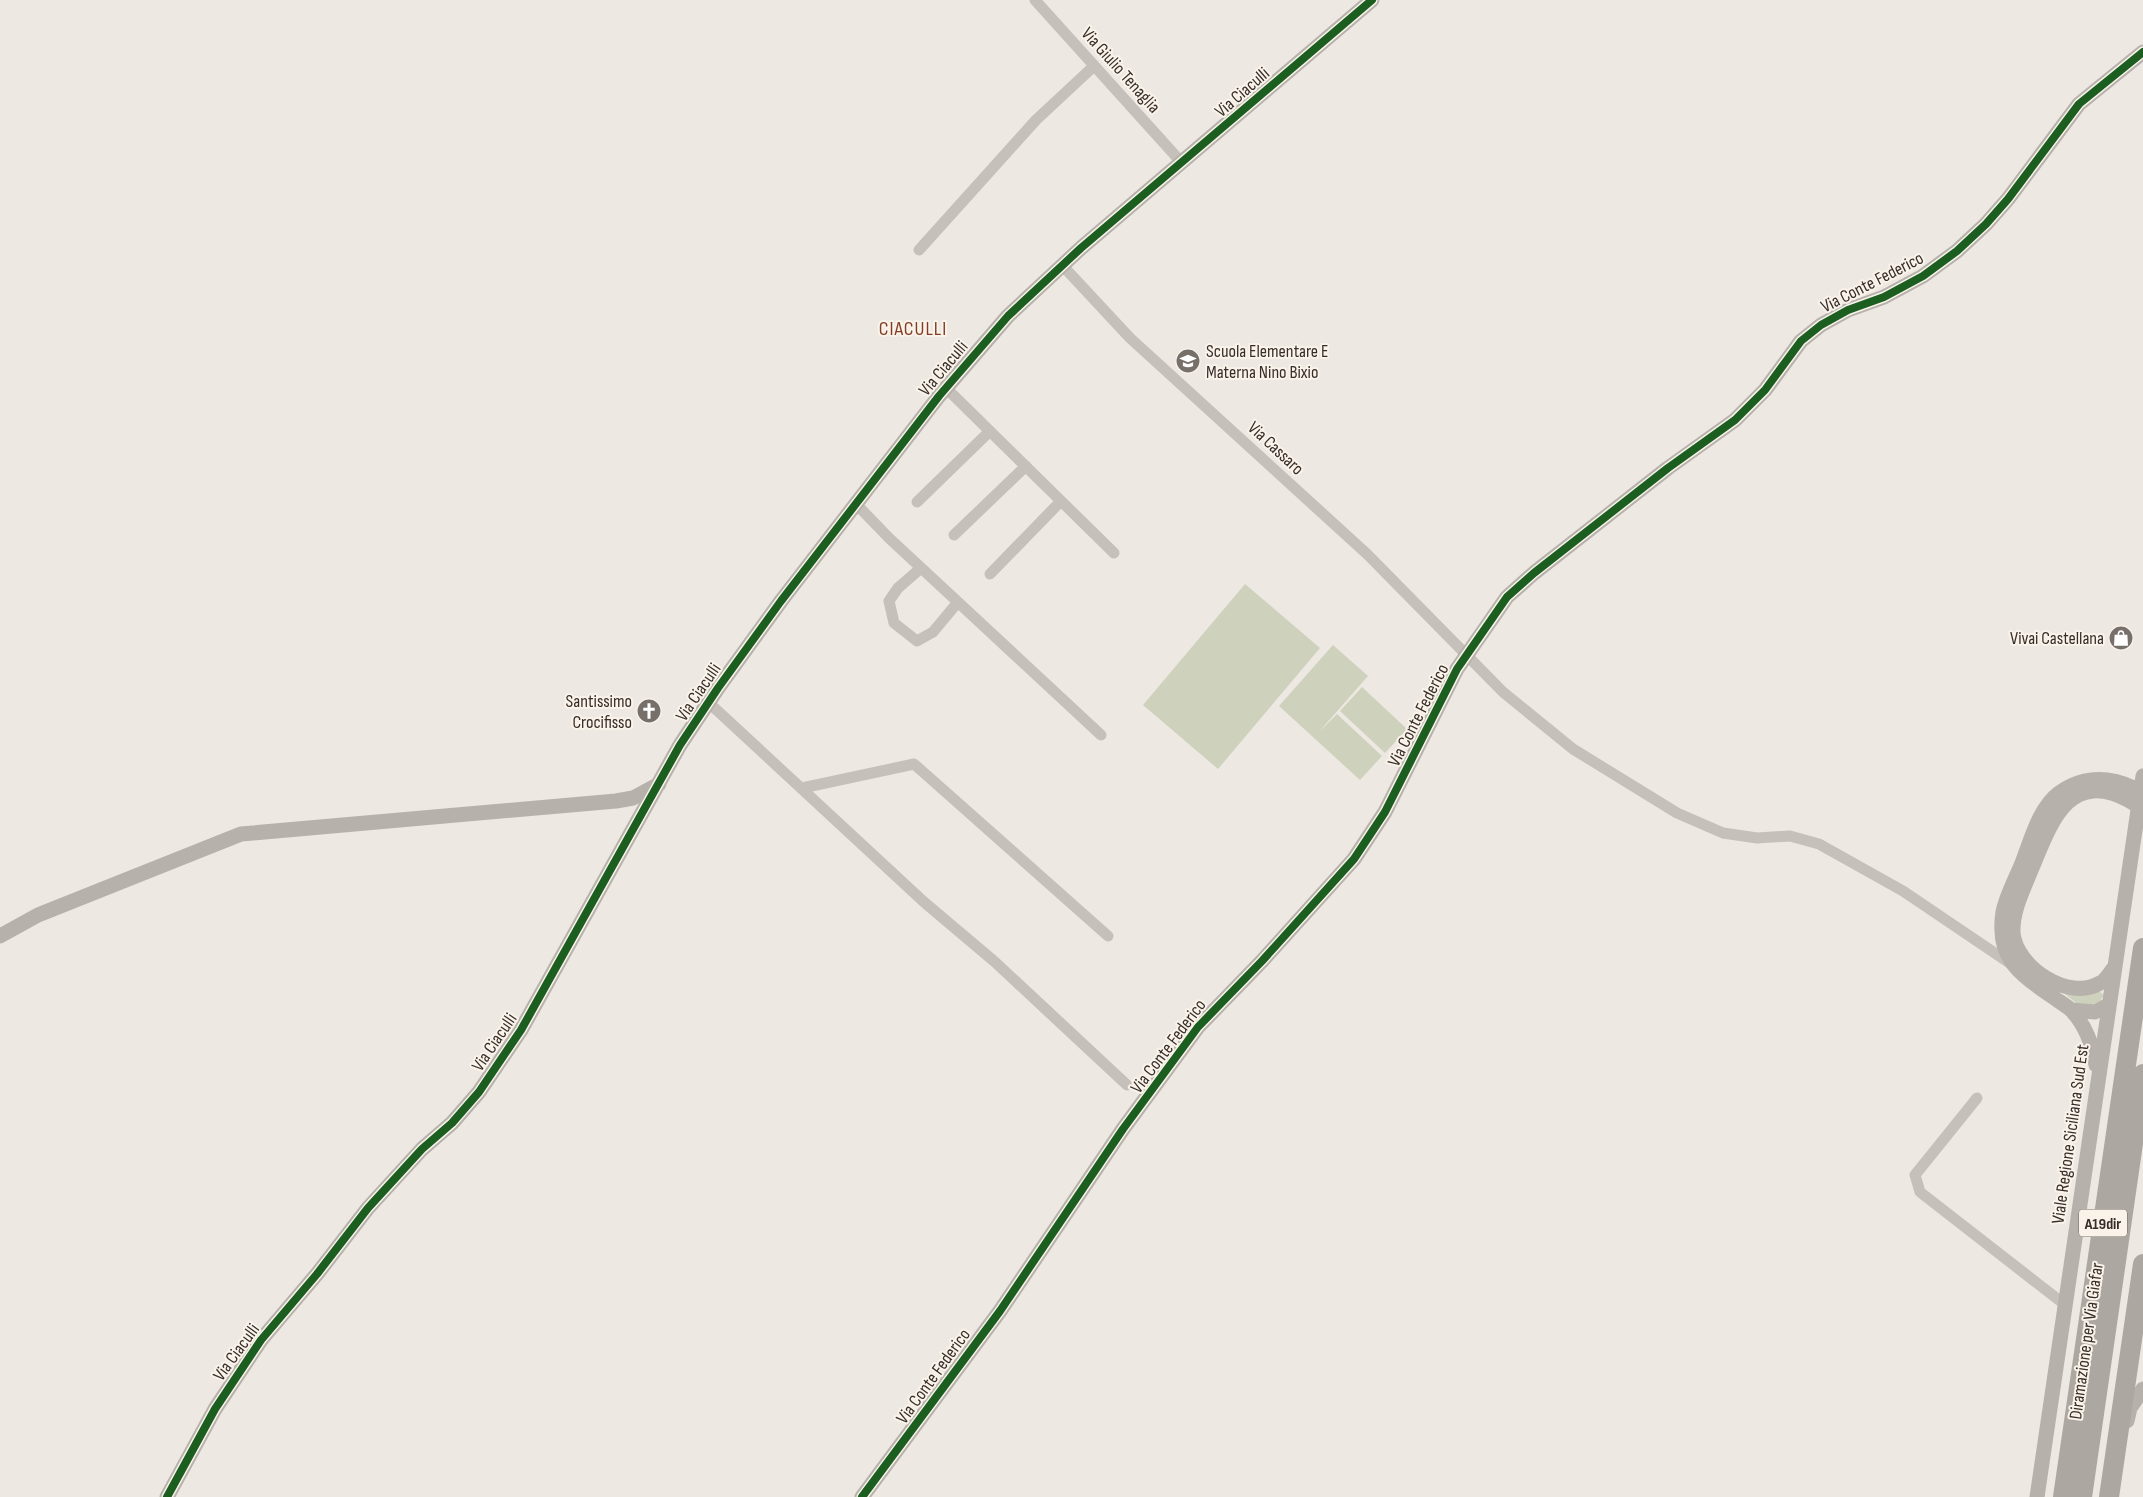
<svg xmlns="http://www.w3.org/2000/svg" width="2143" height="1497" font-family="'Sofia Sans Condensed',sans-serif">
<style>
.green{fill:#ced2bd}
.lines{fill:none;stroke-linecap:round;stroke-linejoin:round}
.street{stroke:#c6c0bb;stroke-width:11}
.secondary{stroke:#b7b1ac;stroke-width:15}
.highway{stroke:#aca7a1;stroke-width:20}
.secondary-bridge{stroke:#b7b1ac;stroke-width:15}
.cycleway-casing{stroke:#f9f3ea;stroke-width:11}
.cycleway{stroke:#1b5e20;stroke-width:8}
.labels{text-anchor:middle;stroke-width:4;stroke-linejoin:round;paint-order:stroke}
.shield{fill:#f9f3ea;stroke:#716963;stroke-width:1}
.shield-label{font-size:16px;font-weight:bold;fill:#372e29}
.street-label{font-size:18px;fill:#372e29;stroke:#f9f3ea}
.poi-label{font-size:18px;fill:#372e29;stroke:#f9f3ea;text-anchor:end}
.quarter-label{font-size:20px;letter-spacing:1px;fill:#843d24;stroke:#f9f3ea}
</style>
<rect width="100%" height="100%" fill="#ede8e2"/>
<!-- green -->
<path class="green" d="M1245,584l75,64 -102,121 -75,-64z
M1333,645l35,31 -50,57 19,-19 45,42 -22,24 -81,-74z
M1362,687l45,42 -22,24 -45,-42z
M2099,991l5,4 -4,6 -12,6 -12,-4 -11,-9 16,1z"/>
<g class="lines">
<!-- street -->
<path class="street" d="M1035,0l147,163
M919,250l117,-130 58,-54
M1062,265l68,73 237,216 136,138 70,57 104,64 46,20 34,5 33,-2 29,8 84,47 108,73
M946,388l168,165
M917,502l73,-71
M857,505l32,33 212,197
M954,535l72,-69
M921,568l-23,20 -9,13 5,22 23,18 16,-9 25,-30
M990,574l71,-73
M708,702l216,200 71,60 132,123
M802,788l112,-24 194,172
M1977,1098l-62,77 5,17 144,112"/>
<!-- secondary -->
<path class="secondary" d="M0,936l38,-21 203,-81 375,-33 17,-3 26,-14
M2113,969c-4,5 -8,12 -13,14 -31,19 -84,-16 -87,-50 -1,-22 11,-45 19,-65 19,-46 37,-100 98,-67
M2071,1010l24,2 13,-7
M2096,1065c-3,-19 -11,-41 -25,-55 -5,-5 -13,-9 -18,-13 -35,-24 -57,-39 -50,-85 3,-16 13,-34 19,-49 9,-23 17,-55 37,-70 24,-17 49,-17 75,-5
M2127,1421l3,-13 13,-19
M167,1497l48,-88 46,-69 56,-66 51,-66 54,-59 30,-26 27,-31 42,-62 159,-285 38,-57 63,-87 158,-205 69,-80 73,-68 291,-248
M862,1497l138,-186 123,-182 75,-102 64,-66 92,-102 31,-47 72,-143 50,-72 27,-24 134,-105 67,-48 30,-30 36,-49 20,-16 27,-15 36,-13 39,-21 34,-25 29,-27 22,-25 71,-95 64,-52
M2037,1497l106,-721"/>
<!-- highway -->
<path class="highway" d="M2063,1497l80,-549
M2082,1497l61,-423
M2109,1497l34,-233"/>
<!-- secondary-bridge -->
<path class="secondary-bridge" d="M2134,788l9,6
M2130,801l13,8"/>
<defs>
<path id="cycleway" d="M167,1497l48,-88 46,-69 56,-66 51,-66 54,-59 30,-26 27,-31 42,-62 159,-285 38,-57 63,-87 158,-205 69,-80 73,-68 291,-248
M862,1497l138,-186 123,-182 75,-102 64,-66 92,-102 31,-47 72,-143 50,-72 27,-24 134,-105 67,-48 30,-30 36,-49 20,-16 27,-15 36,-13 39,-21 34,-25 29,-27 22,-25 71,-95 64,-52"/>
</defs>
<!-- cycleway casing -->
<use href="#cycleway" class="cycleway-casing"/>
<!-- cycleway -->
<use href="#cycleway" class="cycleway"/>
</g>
<!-- icons -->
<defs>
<symbol id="school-disc" viewBox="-11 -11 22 22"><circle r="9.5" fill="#776f6a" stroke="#f9f3ea"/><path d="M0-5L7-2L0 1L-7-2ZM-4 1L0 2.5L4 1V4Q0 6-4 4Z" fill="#fff"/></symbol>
<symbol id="shop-disc" viewBox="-11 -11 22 22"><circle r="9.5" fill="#776f6a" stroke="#f9f3ea"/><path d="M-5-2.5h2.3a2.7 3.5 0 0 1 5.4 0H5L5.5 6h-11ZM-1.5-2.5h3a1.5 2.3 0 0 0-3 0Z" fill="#fff"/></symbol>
<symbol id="church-disc" viewBox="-11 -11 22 22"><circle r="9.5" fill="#776f6a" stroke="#f9f3ea"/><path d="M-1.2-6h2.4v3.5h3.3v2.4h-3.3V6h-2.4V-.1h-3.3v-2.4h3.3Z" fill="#fff"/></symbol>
</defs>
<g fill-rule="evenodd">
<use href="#school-disc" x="1174" y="347" width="28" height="28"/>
<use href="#shop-disc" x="2107" y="624" width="28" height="28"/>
<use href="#church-disc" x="635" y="697" width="28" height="28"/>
</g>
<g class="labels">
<!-- shield labels -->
<rect class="shield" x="2079" y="1209.5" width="48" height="27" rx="4"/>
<g class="shield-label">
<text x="2103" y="1229">A19dir</text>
</g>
<!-- street labels -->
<g class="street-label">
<text transform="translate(1121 70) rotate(48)" y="6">Via Giulio Tenaglia</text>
<text transform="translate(1242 92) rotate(-41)" y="6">Via Ciaculli</text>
<text transform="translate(1872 282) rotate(-27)" y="6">Via Conte Federico</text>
<text transform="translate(943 368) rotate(-50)" y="6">Via Ciaculli</text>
<text transform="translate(1276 448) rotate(43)" y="6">Via Cassaro</text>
<text transform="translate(698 692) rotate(-56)" y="6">Via Ciaculli</text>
<text transform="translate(1418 715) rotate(-63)" y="6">Via Conte Federico</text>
<text transform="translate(494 1042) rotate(-56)" y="6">Via Ciaculli</text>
<text transform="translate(1168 1046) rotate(-53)" y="6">Via Conte Federico</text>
<text transform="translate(2070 1134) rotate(-82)" y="6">Viale Regione Siciliana Sud Est</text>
<text transform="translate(2086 1341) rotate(-82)" y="6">Diramazione per Via Giafar</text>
<text transform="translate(236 1352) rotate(-54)" y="6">Via Ciaculli</text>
<text transform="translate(933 1376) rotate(-54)" y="6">Via Conte Federico</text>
</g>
<!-- poi labels -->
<g class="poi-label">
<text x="1206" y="357" text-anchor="start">Scuola Elementare E<tspan x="1206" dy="21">Materna Nino Bixio</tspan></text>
<text x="2104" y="644">Vivai Castellana</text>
<text x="632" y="707">Santissimo<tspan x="632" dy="21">Crocifisso</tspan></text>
</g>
<!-- quarter labels -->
<g class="quarter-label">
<text x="913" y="335">CIACULLI</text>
</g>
</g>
</svg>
